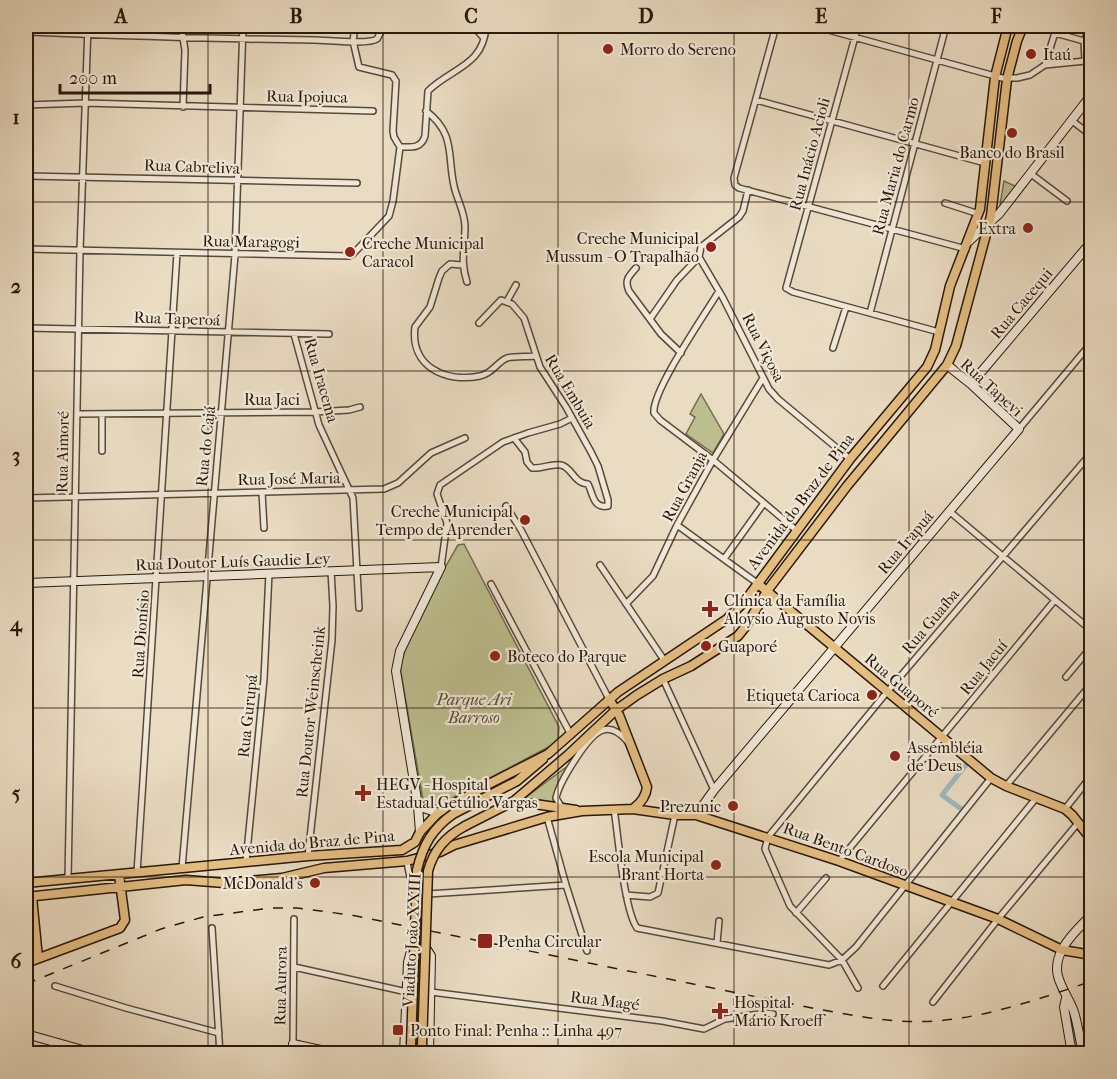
<svg xmlns="http://www.w3.org/2000/svg" width="1117" height="1079" font-family="'IM FELL French Canon',serif">
<style>
.green{fill:#bdbe8f;stroke:#726b4d;stroke-width:1.5}
.lines{fill:none;stroke-linecap:round;stroke-linejoin:round}
.canal{stroke:#9eb8bf;stroke-width:5}
.river{stroke:#9eb8bf;stroke-width:9}
.street-casing{stroke:#584939;stroke-width:8}
.secondary-casing{stroke:#28180b;stroke-width:10}
.primary-casing{stroke:#28180b;stroke-width:11}
.street{stroke:#f1e8d8;stroke-width:5}
.secondary{stroke:#f1e8d8;stroke-width:8}
.primary{stroke:#e5be82;stroke-width:8}
.rail{stroke:#28180b;stroke-width:1.5;stroke-dasharray:10 10;stroke-linecap:butt}
.primary-bridge-casing{stroke:#28180b;stroke-width:11;stroke-linecap:butt}
.primary-bridge{stroke:#e5be82;stroke-width:8}
.grid{fill:none;stroke:#28180b;stroke-width:1.5;stroke-opacity:0.55}
.poi-dot{fill:#8f2418;stroke:#f1e8d8;stroke-width:2}
.labels{text-anchor:middle;stroke-width:4.5;stroke-linejoin:round;paint-order:stroke}
.poi-label{font-size:16px;fill:#28180b;stroke:#f1e8d8;text-anchor:start}
.street-label{font-size:16px;fill:#28180b;stroke:#f1e8d8}
.park-label{font-size:16px;font-style:italic;fill:#554a33;stroke:#f1e8d8}
.neatline{fill:none;stroke:#28180b;stroke-width:2}
.grid-label{font-size:20px;text-anchor:middle;font-weight:bold;fill:#28180b}
</style>
<rect width="100%" height="100%" fill="#eadcc3"/>
<filter id="stains"><feTurbulence type="fractalNoise" baseFrequency=".00333" numOctaves="4"/><feColorMatrix values="0 0 0 0 .2 0 0 0 0 .09 0 0 0 0 .02 0 0 0 .5 -.17"/></filter>
<radialGradient id="worn" r=".72"><stop offset=".6" stop-color="#630" stop-opacity="0"/><stop offset="1" stop-color="#630" stop-opacity=".3"/></radialGradient>
<!-- green -->
<path class="green" d="M1004,181l13,6 -14,19 -3,-1z
M701,394l23,40 -11,19 -27,-19 9,-17 -5,-3z
M464,544l95,183 -1,15 -119,63h-8l-8,-5 -23,-133c11,-42 36,-84 58,-122z
M573,762l-15,24 -5,14 2,5 -30,-7z"/>
<g class="lines">
<!-- canal -->
<path class="canal" d="M964,811l-22,-16 27,-34"/>
<!-- river -->
<path class="river" d="M1068,1012l6,20 2,22"/>
<defs>
<path id="street" d="M181,26l4,24 -2,57
M355,26l-2,15 6,26 33,8 4,6 -3,50 1,6 6,10
M473,26l11,12
M776,26l-42,152 1,7 4,3 227,61
M814,26l188,52h15l13,-3 15,-10 40,-4
M858,26l-72,262 7,4 146,40
M1055,33l29,8
M27,34l4,-2c94,4 189,7 283,8 14,0 54,5 63,-1l7,-13
M1085,61l-1,-20 7,-15
M1085,61l7,7
M1045,65l12,-39
M756,100l229,63
M26,105l59,-2 288,8
M426,111c30,23 21,44 28,75 3,14 11,26 11,41 0,20 -5,34 2,55
M1071,120l21,16
M400,147c11,0 21,2 25,-11l3,-45c23,-23 56,-25 58,-65
M1031,174l36,27
M26,176l331,7
M945,203l34,11
M26,249l323,7 4,-2 36,-38 4,-15 7,-54
M699,257l24,41 46,91 9,10 72,60
M462,265l-12,-1 -8,7 -3,7 -9,29 -15,20c-5,40 31,56 65,49 12,-2 17,-14 27,-18 8,-2 19,-1 28,-2
M636,268c-7,8 -12,12 -7,23l32,43 20,19
M719,291c-13,22 -68,101 -65,122l6,7 53,40 83,70
M507,301l9,-16
M870,313l76,-287
M650,319l27,-39 22,-23 2,-10 38,-30 4,-6 5,-21
M479,323l22,-23 11,4 12,14 16,49 26,40 25,45 7,14 10,34v6c-15,3 -15,-12 -20,-22 -15,-1 -16,-17 -27,-19 -9,-2 -19,4 -29,3l-5,-6 -2,-10 -11,-14
M26,328l303,6
M294,334l25,91 34,73 6,110
M26,346l2,68 -2,83
M833,348l13,-41
M77,414l238,-2 34,-2 11,-3
M102,414v37
M1019,429l73,-87
M262,492l2,36
M26,498l358,-9 14,-6 33,-30 34,-15
M506,506l15,24 88,169
M949,511l143,120
M677,525l80,58
M724,559l40,-56
M600,565l64,95
M441,567l6,-44 -10,-29 3,-9 63,-43 25,-9 32,-9 12,-6
M491,584l80,151
M626,604l27,-28 24,-51 36,-65 50,-82
M1066,677l26,-31
M663,679l51,111
M1006,786l86,-103
M562,808l-6,-10c3,-15 32,-64 47,-68 10,-3 18,4 24,11
M614,809c4,25 10,101 23,119l192,37 13,-5 14,-13 135,-169
M1065,809l27,-34
M547,817l19,68 21,66
M308,856l24,-216 1,-34 -2,-35
M407,861c2,15 4,29 21,33l138,-9
M839,861l216,-261
M246,862l18,-183 5,-106
M182,868l53,-613 8,-229
M137,873l40,-620
M68,879l12,-629 8,-224
M626,895l24,2 8,-4 17,-78
M796,913l30,-35
M212,928l8,126
M717,943l2,-22
M294,967l113,25
M55,986l71,22 93,25
M883,986l154,-189
M858,988l-16,-28 -52,-54 -25,-57 3,-12 119,-145 205,-240
M431,992l231,29 42,8 21,-10 41,-6 7,1
M933,1002l65,-83 80,-96
M293,1044l1,-125"/>
<path id="secondary" d="M969,241l30,-27 93,-120
M971,384l121,-143
M26,583l415,-16 -41,84 -4,20 22,135 2,26
M418,806l20,7
M696,815l18,-25 305,-361 -48,-45 -24,-19
M1066,998l-2,9 8,47
M26,1034l71,20
M293,1054v-10l46,10
M404,1054l4,-92 3,-11 8,-5 7,2 5,8 -2,98
M1083,1054c-3,-14 -5,-29 -9,-42 -7,-21 -26,-36 -12,-62 6,-13 20,-25 30,-36"/>
<path id="primary" d="M757,583l234,195 15,8 59,23 7,6 20,25
M609,699l10,16 28,72c-1,10 -6,16 -14,22
M514,801l62,9
M453,814l64,-33 26,-22
M465,826l49,-25 54,-46 48,-45 21,-15 26,-16 28,-13 47,-30 8,-10 21,-35 80,-105 100,-121 9,-19 35,-130 16,-137 10,-38 6,-15
M26,883l282,-27 94,-6 13,-8 5,-10 18,-19 47,-27 63,-32 70,-62 109,-73 18,-18 105,-142 77,-92 8,-17 15,-64 30,-77 15,-132 13,-51
M26,897l160,-17 38,3 58,-5 42,-10 83,-7 33,-9 14,-7 93,-28 35,-6 51,-2 42,6h21l143,46 159,58 64,31 30,5
M32,897l6,61
M26,963l94,-35 5,-8 -6,-45"/>
</defs>
<!-- street casing -->
<use href="#street" class="street-casing"/>
<!-- secondary casing -->
<use href="#secondary" class="secondary-casing"/>
<!-- primary casing -->
<use href="#primary" class="primary-casing"/>
<!-- street -->
<use href="#street" class="street"/>
<!-- secondary -->
<use href="#secondary" class="secondary"/>
<!-- primary -->
<use href="#primary" class="primary"/>
<!-- rail -->
<path class="rail" d="M26,984l135,-55 42,-12 67,-9h27l54,7 466,94c39,7 79,15 119,12 52,-4 106,-23 156,-40"/>
<defs>
<path id="primary-bridge" d="M411,1045l6,-175c6,-25 15,-41 36,-56
M422,1046l6,-175c6,-21 17,-34 37,-45"/>
</defs>
<!-- primary-bridge casing -->
<use href="#primary-bridge" class="primary-bridge-casing"/>
<!-- primary-bridge -->
<use href="#primary-bridge" class="primary-bridge"/>
</g>
<!-- grid -->
<path class="grid" d="M208,26v1028M383,26v1028M558,26v1028M734,26v1028M909,26v1028M26,202h1066M26,371h1066M26,540h1066M26,708h1066M26,877h1066"/>
<!-- markers -->
<g class="poi-dot">
<circle cx="608" cy="49" r="6"/>
<circle cx="1031" cy="54" r="6"/>
<circle cx="1012" cy="133" r="6"/>
<circle cx="1028" cy="228" r="6"/>
<circle cx="711" cy="247" r="6"/>
<circle cx="350" cy="252" r="6"/>
<circle cx="525" cy="520" r="6"/>
<path d="M707 600h6v6h6v6h-6v6h-6v-6h-6v-6h6z"/>
<circle cx="706" cy="646" r="6"/>
<circle cx="495" cy="656" r="6"/>
<circle cx="872" cy="695" r="6"/>
<circle cx="895" cy="756" r="6"/>
<path d="M360 784h6v6h6v6h-6v6h-6v-6h-6v-6h6z"/>
<circle cx="733" cy="806" r="6"/>
<circle cx="716" cy="865" r="6"/>
<circle cx="315" cy="883" r="6"/>
<rect x="477" y="933" width="16" height="16" rx="3"/>
<path d="M717 1002h6v6h6v6h-6v6h-6v-6h-6v-6h6z"/>
<rect x="392" y="1024" width="12" height="12" rx="3"/>
</g>
<g class="labels">
<!-- poi labels -->
<g class="poi-label">
<text x="620" y="55">Morro do Sereno</text>
<text x="1043" y="60">Itaú</text>
<text x="1012" y="158" text-anchor="middle">Banco do Brasil</text>
<text x="1016" y="234" text-anchor="end">Extra</text>
<text x="699" y="244" text-anchor="end">Creche Municipal<tspan x="699" dy="18">Mussum - O Trapalhão</tspan></text>
<text x="362" y="249">Creche Municipal<tspan x="362" dy="18">Caracol</tspan></text>
<text x="513" y="517" text-anchor="end">Creche Municipal<tspan x="513" dy="18">Tempo de Aprender</tspan></text>
<text x="724" y="606">Clínica da Família<tspan x="724" dy="18">Aloysio Augusto Novis</tspan></text>
<text x="718" y="652">Guaporé</text>
<text x="507" y="662">Boteco do Parque</text>
<text x="860" y="701" text-anchor="end">Etiqueta Carioca</text>
<text x="907" y="753">Assembléia<tspan x="907" dy="18">de Deus</tspan></text>
<text x="376" y="790">HEGV - Hospital<tspan x="376" dy="18">Estadual Getúlio Vargas</tspan></text>
<text x="721" y="812" text-anchor="end">Prezunic</text>
<text x="704" y="862" text-anchor="end">Escola Municipal<tspan x="704" dy="18">Brant Horta</tspan></text>
<text x="303" y="889" text-anchor="end">McDonald's</text>
<text x="498" y="947">Penha Circular</text>
<text x="734" y="1008">Hospital<tspan x="734" dy="18">Mário Kroeff</tspan></text>
<text x="410" y="1036">Ponto Final: Penha :: Linha 497</text>
</g>
<!-- street labels -->
<g class="street-label">
<text transform="translate(307 96) rotate(1)" y="6">Rua Ipojuca</text>
<text transform="translate(809 154) rotate(-75)" y="6">Rua Inácio Acioli</text>
<text transform="translate(192 166) rotate(2)" y="6">Rua Cabreliva</text>
<text transform="translate(895 166) rotate(-75)" y="6">Rua Maria do Carmo</text>
<text transform="translate(251 241) rotate(1)" y="6">Rua Maragogi</text>
<text transform="translate(1021 303) rotate(-50)" y="6">Rua Cacequi</text>
<text transform="translate(177 318) rotate(2)" y="6">Rua Taperoá</text>
<text transform="translate(764 347) rotate(63)" y="6">Rua Viçosa</text>
<text transform="translate(322 380) rotate(74)" y="6">Rua Iracema</text>
<text transform="translate(992 387) rotate(42)" y="6">Rua Tapevi</text>
<text transform="translate(571 391) rotate(59)" y="6">Rua Embuia</text>
<text x="272" y="405">Rua Jaci</text>
<text transform="translate(205 446) rotate(-84)" y="6">Rua do Cajá</text>
<text transform="translate(62 452) rotate(-89)" y="6">Rua Aimoré</text>
<text transform="translate(289 478) rotate(-1)" y="6">Rua José Maria</text>
<text transform="translate(684 486) rotate(-62)" y="6">Rua Granja</text>
<text transform="translate(800 501) rotate(-53)" y="6">Avenida do Braz de Pina</text>
<text transform="translate(905 542) rotate(-50)" y="6">Rua Irapuá</text>
<text transform="translate(233 561) rotate(-2)" y="6">Rua Doutor Luís Gaudie Ley</text>
<text transform="translate(930 621) rotate(-50)" y="6">Rua Guaíba</text>
<text transform="translate(140 634) rotate(-86)" y="6">Rua Dionísio</text>
<text transform="translate(983 667) rotate(-51)" y="6">Rua Jacuí</text>
<text transform="translate(902 685) rotate(40)" y="6">Rua Guaporé</text>
<text transform="translate(310 712) rotate(-84)" y="6">Rua Doutor Weinscheink</text>
<text transform="translate(247 716) rotate(-84)" y="6">Rua Gurupá</text>
<text transform="translate(312 842) rotate(-5)" y="6">Avenida do Braz de Pina</text>
<text transform="translate(846 849) rotate(20)" y="6">Rua Bento Cardoso</text>
<text transform="translate(411 940) rotate(-87)" y="6">Viaduto João XXIII</text>
<text transform="translate(280 986) rotate(-89)" y="6">Rua Aurora</text>
<text transform="translate(605 1000) rotate(7)" y="6">Rua Magé</text>
</g>
<!-- park labels -->
<g class="park-label">
<text x="474" y="705">Parque Ari<tspan x="474" dy="18">Barroso</tspan></text>
</g>
</g>
<!-- margin -->
<rect width="1117" height="1079" fill="none" stroke="#eadcc3" stroke-width="66"/>
<!-- scale -->
<path d="M60 84v9h150v-9" fill="none" stroke="#28180b" stroke-width="3"/>
<text x="69" y="84" font-size="18" fill="#28180b" stroke="#f1e8d8" stroke-width="4.5" paint-order="stroke">200 m</text>
<rect x="33" y="33" width="1051" height="1013" class="neatline"/>
<g class="grid-label">
<text x="121" y="23">A</text>
<text x="296" y="23">B</text>
<text x="471" y="23">C</text>
<text x="646" y="23">D</text>
<text x="821" y="23">E</text>
<text x="996" y="23">F</text>
<text x="16" y="124">1</text>
<text x="16" y="293">2</text>
<text x="16" y="462">3</text>
<text x="16" y="631">4</text>
<text x="16" y="800">5</text>
<text x="16" y="968">6</text>
</g>
<rect width="100%" height="100%" filter="url(#stains)"/>
<rect width="100%" height="100%" fill="url(#worn)"/>
</svg>
